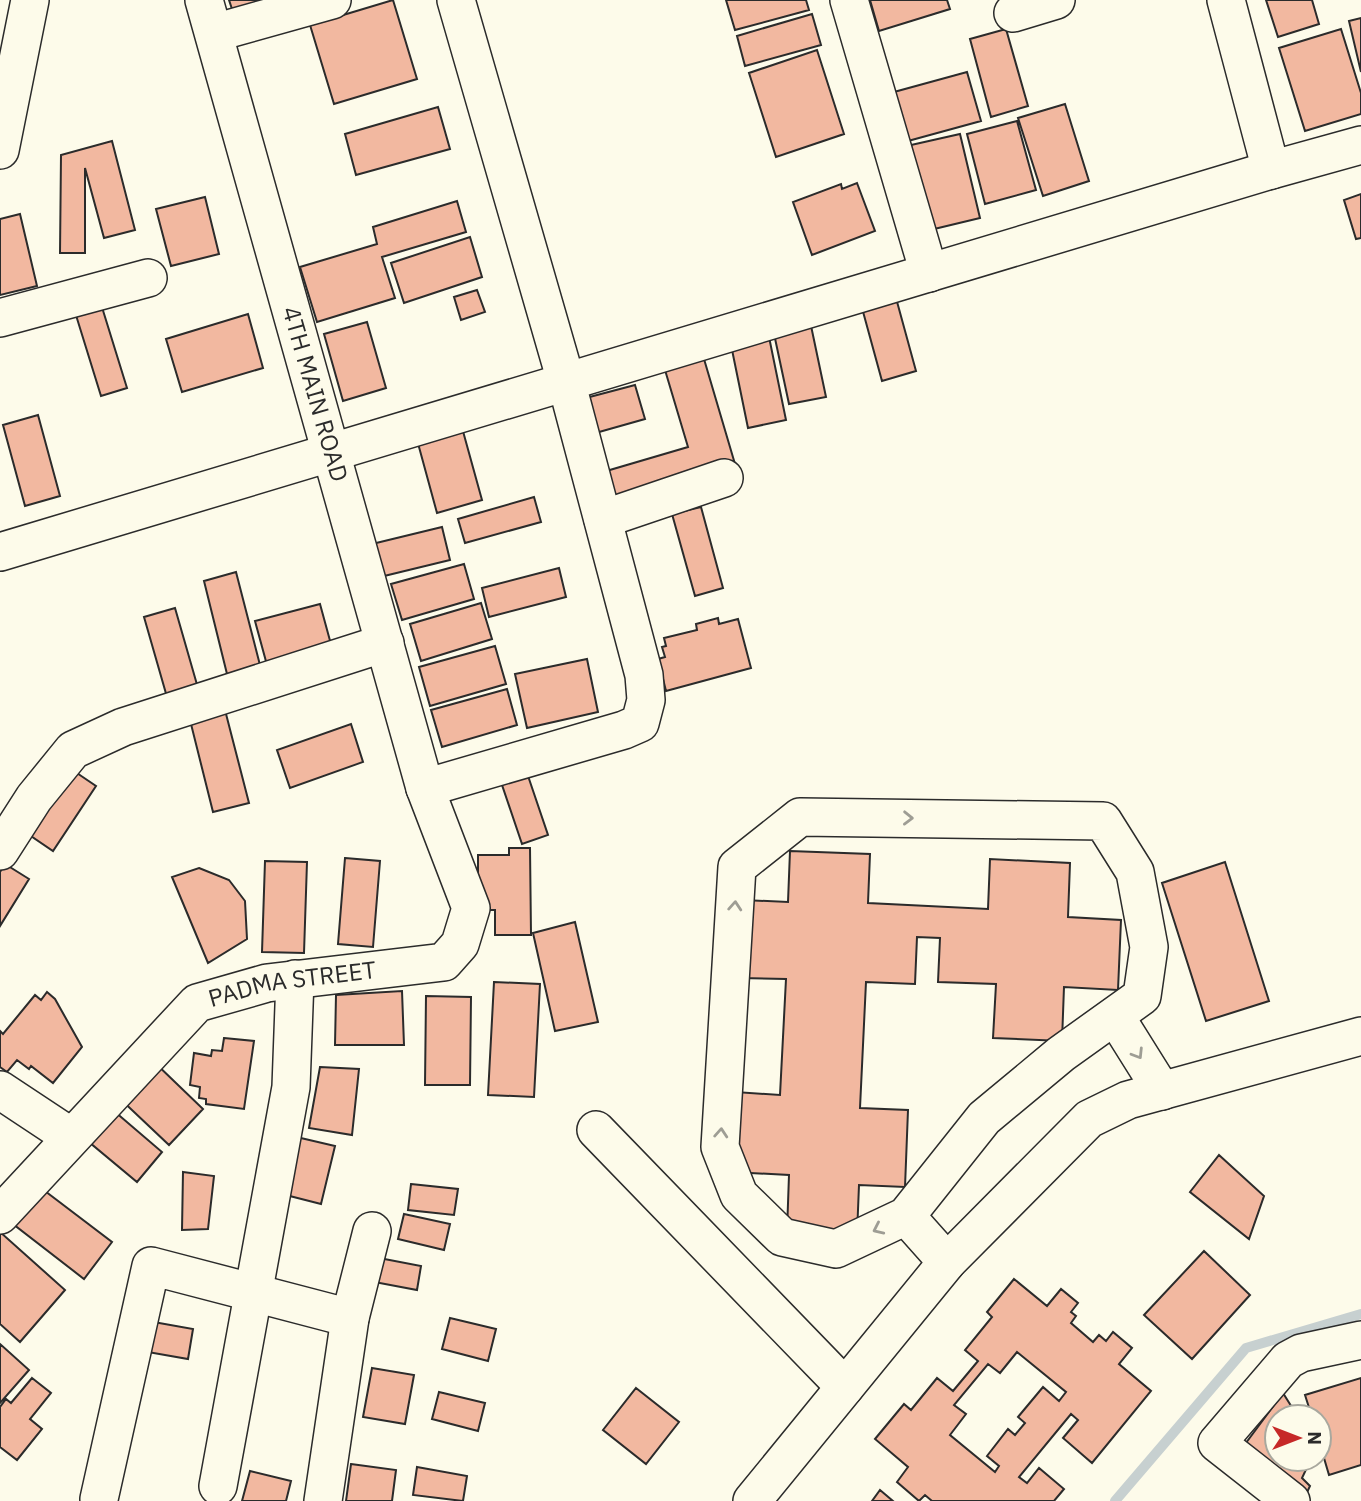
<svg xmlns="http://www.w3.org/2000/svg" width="1361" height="1501" font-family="'IBM Plex Sans',sans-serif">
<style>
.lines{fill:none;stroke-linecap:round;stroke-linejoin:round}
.stream{stroke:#c7d0d0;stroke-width:10}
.building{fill:#f2b8a0;stroke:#2b2b2b;stroke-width:2;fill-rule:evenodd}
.minor-casing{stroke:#2b2b2b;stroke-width:40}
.minor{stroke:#fdfbea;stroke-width:37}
.oneway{stroke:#9e9d94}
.labels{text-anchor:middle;stroke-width:5;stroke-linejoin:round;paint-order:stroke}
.street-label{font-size:24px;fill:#2b2b2b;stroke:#fdfbea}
</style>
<rect width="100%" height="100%" fill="#fdfbea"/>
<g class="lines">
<!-- stream -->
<path class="stream" d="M1115,1501l131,-153 115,-34"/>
</g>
<!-- building -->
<path class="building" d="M229,0h45l-41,12z
M393,0l24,79 -83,25 -24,-79z
M726,0h80l3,10 -74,20z
M870,0h77l3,9 -71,22z
M1266,0h46l7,24 -41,13z
M812,14l9,31 -76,21 -8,-30z
M1361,18v54l-12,-51z
M1006,29l22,77 -37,11 -21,-78z
M1341,29l20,64v21l-56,17 -26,-83z
M817,50l27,84 -68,23 -27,-84z
M967,72l14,49 -73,20 -14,-49z
M1065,104l24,77 -46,15 -25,-78z
M438,107l12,42 -94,26 -11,-41z
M1017,121l19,69 -51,14 -18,-70z
M960,134l20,84 -50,12 -19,-85z
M112,141l23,89 -31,8 -19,-70v85h-25l1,-98z
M857,183l18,48 -63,24 -19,-53 48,-18 1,5z
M1361,194v44l-5,1 -12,-39z
M205,197l14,57 -48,12 -15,-57z
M457,201l9,31 -84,25 13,41 -78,24 -17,-55 77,-23 -4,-17z
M20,214l17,72 -37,9v-76z
M470,237l12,40 -78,26 -13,-40z
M893,287l23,84 -34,10 -23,-84z
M477,290l8,22 -24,8 -7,-23z
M101,304l26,84 -26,8 -26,-84z
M248,314l15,54 -81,24 -16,-53z
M810,321l16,76 -37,7 -16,-75z
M367,322l19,66 -43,13 -19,-67z
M768,332l18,88 -38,8 -18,-88z
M704,359l31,105 -124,37 -8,-29 85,-25 -23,-77z
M635,385l10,34 -53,15 -10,-35z
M38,415l22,81 -35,10 -22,-81z
M461,424l21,76 -45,13 -21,-77z
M534,497l7,25 -76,21 -7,-24z
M701,507l22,81 -28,8 -23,-82z
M442,527l8,33 -70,17 -8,-33z
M464,564l10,35 -72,21 -11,-36z
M559,568l7,29 -77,20 -7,-29z
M236,572l25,97 -33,9 -24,-97z
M481,603l11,36 -71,22 -11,-37z
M320,604l12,44 -65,17 -12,-44z
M175,608l25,87 -31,9 -25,-87z
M718,618l1,6 19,-5 13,49 -85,23 -8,-32 7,-2 -3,-10 4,-1 -2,-8 33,-8 -1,-6z
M495,646l11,38 -76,22 -11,-39z
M587,659l11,53 -71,16 -12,-54z
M507,689l10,36 -75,22 -11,-37z
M225,710l24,93 -36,9 -23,-92z
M351,724l12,38 -73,26 -13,-38z
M68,767l28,19 -43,65 -28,-19z
M525,767l23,68 -26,9 -23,-68z
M509,848h21l1,87h-36v-25h-17v-55h31z
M790,851l80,3 -2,49 120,6 2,-50 80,4 -2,54 53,3 -3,70 -54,-3 -2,54 -69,-3 3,-54 -58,-2 2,-44 -23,-1 -2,47 -49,-2 -6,126 48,2 -3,77 -46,-2 -2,50 -70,-3 2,-57 -57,-3 4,-80 44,3 6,-116 -46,-1 4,-78 44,2z
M345,858l35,3 -7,86 -35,-3z
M265,861l42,1 -3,91 -42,-1z
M1225,862l44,139 -63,20 -44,-138z
M5,864l24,15 -29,47v-54z
M199,868l30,12 16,21 2,38 -39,24 -36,-86z
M575,922l23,100 -43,9 -22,-98z
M494,982l46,2 -6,113 -46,-2z
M402,991l2,54h-69l1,-50z
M47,992l8,7 27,48 -29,36 -22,-17 -2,3 -12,-9 -10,12 -7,-5v-36l3,3 32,-39 6,5z
M426,996l45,1 -1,88h-45z
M224,1038l30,3 -10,68 -38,-5v-5l-7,-1 1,-11 -10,-2 4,-32 17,3 1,-6 10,1z
M150,1058l53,51 -34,36 -54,-51z
M320,1067l39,2 -7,66 -43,-7z
M114,1111l48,41 -25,30 -48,-40z
M288,1135l47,11 -14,58 -47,-12z
M1219,1155l45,41 -15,43 -59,-47z
M183,1172l31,4 -6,53 -26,1z
M411,1184l47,5 -4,26 -46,-5z
M41,1188l71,54 -28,37 -71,-55z
M404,1214l46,10 -6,26 -46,-11z
M0,1232l65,58 -45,52 -20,-18z
M1204,1251l46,44 -58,64 -48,-44z
M374,1257l47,9 -4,24 -48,-9z
M1014,1279l33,27 14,-17 17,14 -7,9 5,4 -5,7 22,19 6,-7 7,6 7,-9 19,16 -13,16 32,27 -59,72 -29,-25 15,-18 -7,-6 -52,63 8,6 12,-15 25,21 -10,12h-122l-7,-6 -6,6 -22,-19 11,-15 -33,-28 29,-35 7,6 26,-32 16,13 25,-30 -13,-11 27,-33 -5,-5zM1017,1352l49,40 -7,9 -16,-14 -25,30 7,6 -10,12 -7,-6 -21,27 12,10 -4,6 -45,-37 16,-21 -12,-9 34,-41 12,9z
M450,1318l46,11 -8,32 -46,-12z
M148,1321l45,8 -5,30 -46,-8z
M0,1344l29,26 -29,33z
M372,1368l42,7 -9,49 -42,-7z
M32,1378l19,15 -21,26 12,10 -25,31 -17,-13v-40l6,-8 5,4z
M1361,1378v87l-32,10 -10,-34v-24h-7l-7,-22z
M636,1388l43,34 -33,42 -43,-34z
M439,1392l46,11 -7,28 -46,-12z
M1283,1393l15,24h-21v42h34l-9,19 8,8 -7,15 -66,-46z
M351,1464l45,6 -4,31h-46z
M417,1467l50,9 -4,25 -50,-6z
M250,1471l41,10 -5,20h-44z
M880,1490l13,11h-21z"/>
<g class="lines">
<defs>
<g id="minor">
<path d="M849,0l80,273"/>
<path d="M1226,0l45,170"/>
<path d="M1013,13l43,-13"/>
<path d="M214,33l118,-33"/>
<path d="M0,150l30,-150"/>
<path d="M0,318l148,-40"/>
<path d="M603,519l121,-41"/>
<path d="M0,552l1271,-382 90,-25"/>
<path d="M425,788l199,-58 16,-7 6,-23 -2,-25 -78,-294 -110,-381"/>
<path d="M0,851l34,-53 39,-48 50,-23 262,-84"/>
<path d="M1115,1016l47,75"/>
<path d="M0,1090l71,47"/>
<path d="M596,1130l249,257"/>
<path id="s1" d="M0,1215l197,-212 70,-20 177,-21 16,-18 11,-36 -46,-120 -221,-788"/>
<path d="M906,1216l78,-98 77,-64 81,-58 7,-49 -14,-75 -32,-51 -303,-4 -63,50 -17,280 19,48 43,42 54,12 70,-33 41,46"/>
<path d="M218,1486l73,-399 4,-108"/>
<path d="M99,1499l52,-233 199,52"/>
<path d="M323,1501l27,-183 22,-87"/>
<path d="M752,1501l195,-239 142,-143 39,-19 233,-64"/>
<path d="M1291,1501l-74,-58 71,-83 13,-7 60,-13"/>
</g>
</defs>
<!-- minor casing -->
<use href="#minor" class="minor-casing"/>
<!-- minor -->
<use href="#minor" class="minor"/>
</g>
<!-- one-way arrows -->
<defs><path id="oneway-chevron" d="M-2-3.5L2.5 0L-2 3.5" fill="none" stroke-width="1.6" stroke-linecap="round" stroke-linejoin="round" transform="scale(1.75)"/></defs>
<g class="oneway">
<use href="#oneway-chevron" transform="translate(908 818) rotate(1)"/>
<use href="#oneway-chevron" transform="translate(735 906) rotate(-86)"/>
<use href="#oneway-chevron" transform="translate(1138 1054) rotate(58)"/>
<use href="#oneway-chevron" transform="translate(721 1133) rotate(-86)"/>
<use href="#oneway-chevron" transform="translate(878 1229) rotate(155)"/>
</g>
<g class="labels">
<!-- street labels -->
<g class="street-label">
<text transform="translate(315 394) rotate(74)" y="8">4TH MAIN ROAD</text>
<text dy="8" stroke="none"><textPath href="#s1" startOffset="387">PADMA STREET</textPath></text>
</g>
</g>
<!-- north arrow -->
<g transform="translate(1298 1438) rotate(90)"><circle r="33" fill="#fdfbea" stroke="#a9a89e" stroke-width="2"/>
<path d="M0-5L12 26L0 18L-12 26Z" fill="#c62828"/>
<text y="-10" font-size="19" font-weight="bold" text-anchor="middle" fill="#2b2b2b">N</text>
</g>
</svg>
